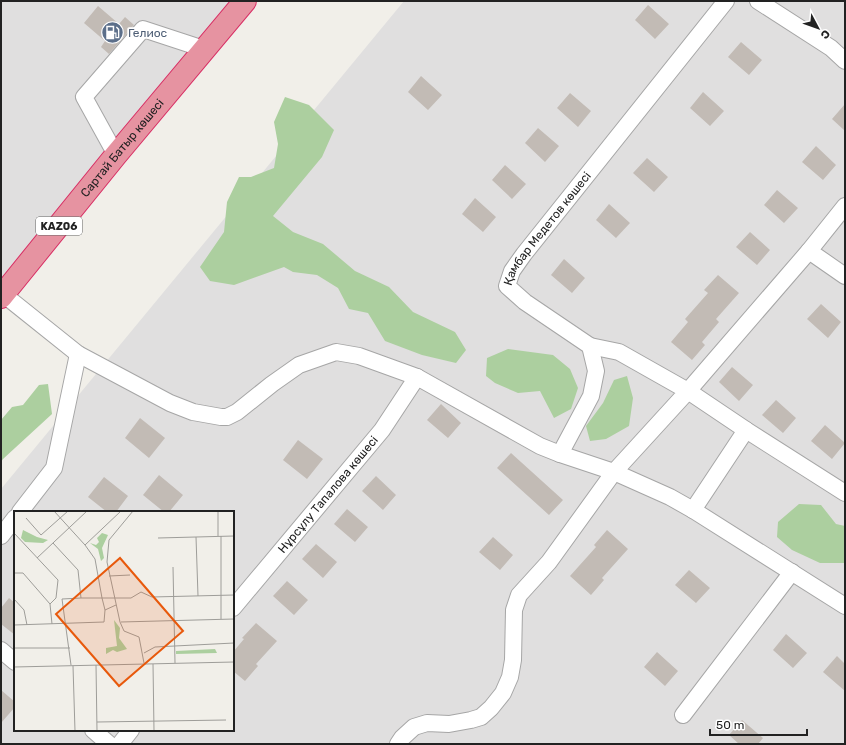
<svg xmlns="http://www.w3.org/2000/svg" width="846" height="745" font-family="Rubik,sans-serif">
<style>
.residential{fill:#e0dfdf;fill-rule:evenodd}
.forest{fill:#accf9f}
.building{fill:#c2bbb5}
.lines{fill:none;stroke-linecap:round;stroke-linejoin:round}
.minor-casing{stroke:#a6a6a6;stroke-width:18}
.highway-casing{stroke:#d82e64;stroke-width:24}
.minor{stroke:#fff;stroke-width:16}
.highway{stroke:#e693a1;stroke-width:22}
.labels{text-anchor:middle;stroke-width:3.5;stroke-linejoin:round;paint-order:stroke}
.shield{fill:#fff;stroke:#646464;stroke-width:1}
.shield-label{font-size:11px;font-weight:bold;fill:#222}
.service-label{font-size:12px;fill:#4e5e75;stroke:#fff;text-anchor:start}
.street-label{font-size:12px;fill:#222;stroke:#fff}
.inset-road{fill:none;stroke:#9e9d99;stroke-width:1}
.view{fill:#e8590c;fill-opacity:0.15;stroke:#e8590c;stroke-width:2}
.inset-edge{fill:none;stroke:#222;stroke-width:2}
</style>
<rect width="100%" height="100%" fill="#f1efe9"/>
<!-- residential -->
<path class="residential" d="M1,1h232l-232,278z
M404,1h441v743h-844v-255zM15,512h218v218h-218z"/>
<!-- forest -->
<path class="forest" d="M285,97l24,8 25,25 -12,27 -49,59 20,16 30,12 32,27 34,16 24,25 42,20 11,18 -10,13 -34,-8 -37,-14 -17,-28 -19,-4 -11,-21 -21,-13 -24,-3 -9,-5 -50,18 -24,-4 -10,-14 24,-35 3,-30 12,-25h12l23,-9 4,-24 -4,-22z
M508,349l45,6 17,14 8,19 -7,21 -17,9 -14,-27 -22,2 -23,-10 -9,-7 1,-18z
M627,376l6,22 -4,28 -23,13 -16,2 -4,-15 17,-23 11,-23z
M48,384l4,30 -49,45 -2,3v-42l11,-13 11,-2 16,-20z
M799,504l22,1 15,19 9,2v37h-25l-28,-13 -15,-13 1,-15z"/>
<!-- building -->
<path class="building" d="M648,5l21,19 -14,15 -20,-19z
M98,6l21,18 6,-7 9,8 -25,29 -8,-7 4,-6 -21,-18z
M741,42l21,18 -13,15 -21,-18z
M421,76l21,19 -14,15 -20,-18z
M703,92l21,19 -14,15 -20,-18z
M570,93l21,18 -13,16 -21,-19z
M845,104v27l-13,-12z
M538,128l21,18 -14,16 -20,-19z
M816,146l20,19 -13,15 -21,-18z
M647,158l21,19 -14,15 -21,-19z
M505,165l21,19 -14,15 -20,-19z
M777,190l21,18 -14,15 -20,-18z
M475,198l21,19 -13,15 -21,-18z
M609,204l21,19 -14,15 -20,-18z
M750,232l20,18 -13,15 -21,-18z
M564,259l21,19 -13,15 -21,-18z
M718,275l21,18 -23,26 3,3 -17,20 3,3 -13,15 -21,-18 17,-20 -3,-3 23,-26 -4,-3z
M821,304l20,18 -13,16 -21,-19z
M732,367l21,18 -14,16 -20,-19z
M776,400l20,18 -13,15 -21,-18z
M441,404l20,19 -13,15 -21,-18z
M140,418l25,20 -16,20 -24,-20z
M825,425l20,18 -13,16 -21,-18z
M298,440l25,19 -16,20 -24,-19z
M511,453l52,47 -14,15 -52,-47z
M159,475l24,20 -14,17h-5l-21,-17z
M376,476l20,19 -13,15 -21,-19z
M104,477l24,19 -12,16h-9l-19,-15z
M347,509l21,18 -13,15 -21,-18z
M607,530l21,19 -26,29 2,2 -13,15 -21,-19 26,-29 -2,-2z
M493,537l20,18 -13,15 -21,-18z
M316,544l21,18 -14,16 -21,-19z
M689,570l21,18 -14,15 -21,-18z
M287,581l21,19 -14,15 -21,-19z
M9,598l6,5v32l-14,-11v-16z
M256,623l21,18 -21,23 2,2 -13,15 -12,-10v-19l11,-13 -2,-1z
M786,634l21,19 -14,15 -20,-18z
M657,652l21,19 -13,15 -21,-19z
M837,656l8,8v27l-22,-19z
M1,690l14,12v5l-14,16z
M742,720l21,18 -5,6h-19l-10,-9z"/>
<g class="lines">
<defs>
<g id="minor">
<path d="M758,1l73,47 14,13"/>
<path d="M116,155l-32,-58 59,-68 61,20"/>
<path d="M845,206l-36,45 36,25"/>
<path d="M809,251l-121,140 58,39 99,63"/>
<path d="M3,294l75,60 92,49 23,9 28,5h6l10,-5 35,-28 27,-19 37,-13 23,4 58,21 123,69 20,8 54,18 56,25 23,13 152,96"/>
<path id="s1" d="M560,454l31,-58 5,-25 -6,-25 -65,-44 -18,-16 5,-15 12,-17 202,-253"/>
<path d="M693,510l53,-80"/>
<path d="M20,512l34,-44 24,-114"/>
<path d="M1,536l14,-18"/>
<path id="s2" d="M233,608l149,-178 35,-53"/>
<path d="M1,650l14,12"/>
<path d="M683,715l109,-143"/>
<path d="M93,730l16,14"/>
<path d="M120,744l11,-14"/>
<path d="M398,744l4,-6 12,-11 13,-4 22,1 22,-4 10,-3 10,-9 12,-15 7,-16 3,-17 1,-50 5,-15 30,-33 65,-90 74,-81 -69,-39 -29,-6"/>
</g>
<g id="highway">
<path id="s3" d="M1,297l115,-142 129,-154"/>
</g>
</defs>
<!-- minor casing -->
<use href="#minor" class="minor-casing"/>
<!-- highway casing -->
<use href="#highway" class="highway-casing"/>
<!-- minor -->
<use href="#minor" class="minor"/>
<!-- highway -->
<use href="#highway" class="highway"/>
</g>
<!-- icons -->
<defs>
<symbol id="fuel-disc" viewBox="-11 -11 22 22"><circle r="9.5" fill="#5c6f8a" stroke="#fff"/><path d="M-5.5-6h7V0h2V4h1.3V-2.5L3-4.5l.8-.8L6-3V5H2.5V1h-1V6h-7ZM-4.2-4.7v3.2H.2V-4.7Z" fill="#fff"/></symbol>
</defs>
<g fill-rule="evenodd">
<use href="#fuel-disc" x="100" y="20" width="25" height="25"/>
</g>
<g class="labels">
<!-- shield labels -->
<rect class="shield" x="36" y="217" width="46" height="18" rx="3"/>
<g class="shield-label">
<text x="59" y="230">KАZ06</text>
</g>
<!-- service labels -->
<g class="service-label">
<text x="128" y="37">Гелиос</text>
</g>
<!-- street labels -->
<g class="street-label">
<text dy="4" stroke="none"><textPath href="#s3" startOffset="192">Сартай Батыр көшесі</textPath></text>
<text dy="4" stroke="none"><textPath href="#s1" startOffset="290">Қамбар Медетов көшесі</textPath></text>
<text dy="4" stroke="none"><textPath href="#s2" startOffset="148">Нұрсұлу Тапалова көшесі</textPath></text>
</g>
</g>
<!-- overview -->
<g transform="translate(14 511)">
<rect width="220" height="220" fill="#f1efe9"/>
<path d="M9,19l14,7 11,3 -5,3 -18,-1 -4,-4zM88,22l6,2 -6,13 2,10 -3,3 -3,-12 -8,-6 6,2 3,-3 -2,-4zM100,109l6,8 -1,10 8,11 -10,3 -4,-2 -7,4v-6l11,-2zM201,138l2,4 -41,1v-3z" fill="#accf9f"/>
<path class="inset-road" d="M40,0l31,34 36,-34M119,0l-24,29 -2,22 13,60 4,9 15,6 5,26M158,0h49M204,0v25M12,7l15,17 27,-24M0,22l44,47 -2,18 -6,6 2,20M207,25v83M182,26l2,59M144,27l76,-2M39,32l25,27 3,28 -19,1 9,66M23,47l50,-47M159,56l2,96M0,62h9l27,31M95,65l21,-1M67,87h21l-7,-39 -10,-14M0,88l10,11 3,15M91,99l-3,-12h29l10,-6 11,5 82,-2M107,111l113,-3M0,114l90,-3 1,-12 11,-5M0,137h56M130,142l11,-6 79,-4M139,153l1,67M82,154l1,66M59,155l2,65M0,156l220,-5M83,211l129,-2"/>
<path class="view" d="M106,47l63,73 -64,55 -63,-72z"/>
<rect width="220" height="220" class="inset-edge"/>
</g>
<!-- border -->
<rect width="846" height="745" fill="none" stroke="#222222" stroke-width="4"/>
<!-- north arrow -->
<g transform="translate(818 28) rotate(131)" stroke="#ffffff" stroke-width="3" paint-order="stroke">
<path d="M0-3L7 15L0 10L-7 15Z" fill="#222222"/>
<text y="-6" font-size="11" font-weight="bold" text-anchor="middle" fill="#222222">С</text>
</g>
<!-- scale -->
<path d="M710 729v6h97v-6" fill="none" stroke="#222222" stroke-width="2"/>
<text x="716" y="729" font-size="12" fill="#222222" stroke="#ffffff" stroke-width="3" paint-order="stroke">50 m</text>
</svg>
